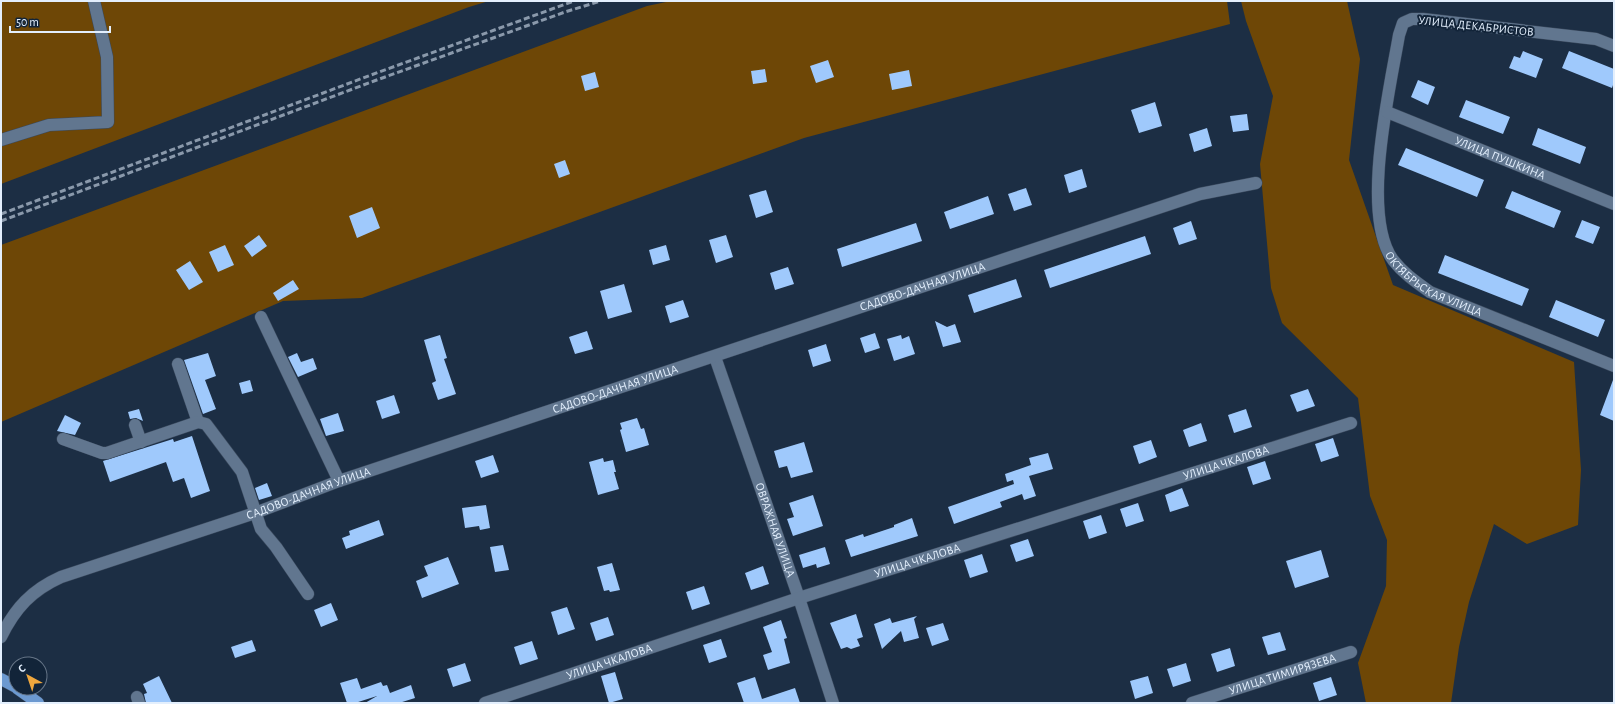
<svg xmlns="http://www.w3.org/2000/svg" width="1615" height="704" font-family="'Alegreya Sans',sans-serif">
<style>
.green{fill:#6e4706}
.building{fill:#9fc9fc}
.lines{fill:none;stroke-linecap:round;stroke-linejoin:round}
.minor-casing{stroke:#3a495d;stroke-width:13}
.major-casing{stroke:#3a495d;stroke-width:13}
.minor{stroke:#61768f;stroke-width:12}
.major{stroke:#6c99d0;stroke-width:12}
.rail{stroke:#8a99ab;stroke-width:3;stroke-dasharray:6 3;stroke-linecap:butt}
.labels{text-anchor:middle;stroke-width:4;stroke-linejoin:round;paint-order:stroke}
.street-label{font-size:12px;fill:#e3effd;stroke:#122439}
</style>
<rect width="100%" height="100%" fill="#1c2e44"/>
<!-- green -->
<path class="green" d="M1,1h488l-20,6 -468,177z
M671,1h556l3,23 -426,114 -442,160 -79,3 -282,121v-177l646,-239z
M1241,1h106l13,58 -11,101 44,125 181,77 7,108 -3,55 -51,19 -33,-20 -25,78 -10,45 -8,56h-85l-8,-40 28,-77 1,-46 -17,-44 -12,-98 -76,-75 -11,-35 -11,-124 13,-68 -27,-75z"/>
<!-- building -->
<path class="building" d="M1523,51l20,8 -7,19 -27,-10 5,-12 6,2z
M1569,51l45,18v13l-2,6 -50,-20z
M828,60l6,17 -18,6 -6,-17z
M765,69l2,13 -14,2 -2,-13z
M909,70l3,16 -20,4 -3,-16z
M595,72l4,15 -14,4 -4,-15z
M1418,80l17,7 -7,18 -17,-8z
M1466,100l44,17 -7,17 -44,-17z
M1155,102l7,24 -23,7 -8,-23z
M1247,114l2,16 -16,2 -3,-16z
M1207,128l5,18 -18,6 -5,-18z
M1538,128l48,19 -6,17 -48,-19z
M1406,148l78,32 -7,17 -79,-32z
M565,160l5,14 -11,4 -5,-14z
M1082,169l5,18 -18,6 -5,-18z
M1026,188l6,17 -18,6 -6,-17z
M766,190l7,22 -17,6 -7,-23z
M1512,191l49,20 -7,17 -49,-20z
M988,196l6,18 -44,15 -6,-17z
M372,207l8,21 -23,10 -8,-22z
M1582,220l18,7 -7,17 -18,-7z
M1191,221l6,18 -18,6 -6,-17z
M916,223l6,18 -80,26 -5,-18z
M259,235l8,11 -15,11 -8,-11z
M726,235l7,22 -17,6 -7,-23z
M1145,236l6,18 -101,34 -6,-18z
M225,245l9,20 -16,7 -9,-20z
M666,245l4,15 -17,5 -4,-15z
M1445,255l84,34 -7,17 -84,-33z
M190,261l13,21 -14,8 -13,-20z
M788,267l6,17 -19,6 -5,-17z
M1016,279l6,18 -48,16 -6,-18z
M293,280l6,9 -21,12 -5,-8z
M624,284l8,28 -24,7 -8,-28z
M683,300l6,17 -19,6 -5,-17z
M1556,300l49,20 -7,17 -49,-20z
M935,321l12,6 8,-3 6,18 -18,5z
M587,331l6,18 -18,5 -6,-17z
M875,333l5,15 -15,5 -5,-15z
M440,335l7,23 -3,1 12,35 -18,6 -6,-17 4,-2 -12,-41z
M901,335l1,4 7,-3 6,18 -21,7 -7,-22z
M826,344l5,17 -18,6 -5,-17z
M208,353l8,23 -11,4 11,29 -13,5 -19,-54z
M297,353l4,9 12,-4 4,11 -19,8 -10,-20z
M250,380l3,11 -11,3 -3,-11z
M1613,380h1v41l-14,-6z
M1308,389l7,17 -18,6 -7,-17z
M394,395l6,18 -18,6 -6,-18z
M139,409l4,12 -7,-3 -6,1 -2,-7z
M1246,409l6,18 -18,6 -6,-18z
M338,413l6,18 -18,5 -6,-17z
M65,415l16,8 -6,12 -18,-4z
M637,418l4,11 3,-1 5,17 -23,7 -6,-22 2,-1 -2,-6z
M1201,423l6,18 -18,6 -6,-17z
M192,436l18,55 -19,7 -7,-20 -11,4 -7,-20 -56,20 -7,-21 70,-22 1,3z
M1333,438l6,18 -18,6 -6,-18z
M1151,440l6,17 -18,7 -6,-18z
M804,442l9,30 -22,6 -4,-12 -8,2 -5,-17z
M1048,453l5,16 -24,7 7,20 -12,4 -2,-6 -22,8 2,5 -48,17 -6,-17 66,-23 -1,-4 -6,2 -2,-8 26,-9 -2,-7z
M493,455l6,17 -18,6 -6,-17z
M603,458l1,4 9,-2 3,12h-2l5,17 -21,6 -9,-33z
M1265,461l6,18 -18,6 -6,-18z
M267,483l5,13 -13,4 -4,-12z
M1182,488l7,18 -19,6 -5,-17z
M813,495l10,31 -30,10 -6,-17 7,-2 -5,-14z
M1138,503l6,18 -18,6 -6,-18z
M486,505l4,23 -10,2 -1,-4 -14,2 -3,-20z
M1101,515l6,18 -18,6 -6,-18z
M912,518l6,18 -67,21 -6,-17 18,-6 1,3 30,-10v-2z
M379,520l5,15 -38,14 -4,-11 8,-3 -1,-4z
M1028,539l6,17 -18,6 -6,-17z
M503,545l6,25 -14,2 -5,-25z
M825,547l5,17 -13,4 -1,-4 -13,4 -4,-13z
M1321,550l8,27 -34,11 -9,-27z
M982,554l6,18 -18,6 -6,-18z
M448,557l11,27 -37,14 -6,-17 12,-5 -4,-10z
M612,563l8,27 -10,2 -1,-2 -5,1 -7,-24z
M763,566l6,18 -18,6 -6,-17z
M704,586l6,18 -18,6 -6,-18z
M331,603l7,17 -17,7 -7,-17z
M567,607l8,22 -17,6 -7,-23z
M856,614l7,23 -6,2 3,7 -9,3 -4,-2 -6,2 -11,-26z
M917,616l-3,3 5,19 -15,4 -3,-11 -19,18 -8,-25 16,-6 2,5z
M608,617l6,18 -18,6 -6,-18z
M781,620l6,18 -3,1 6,24 -22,7 -5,-15 9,-3 -9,-25z
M943,623l6,17 -17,6 -6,-18z
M1280,632l6,18 -18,5 -6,-18z
M721,639l6,18 -18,6 -6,-18z
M252,640l4,11 -21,7 -4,-11z
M532,641l6,18 -18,6 -6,-18z
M1230,648l5,18 -18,6 -6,-18z
M465,663l6,18 -18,6 -6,-18z
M1186,663l5,18 -18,6 -6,-18z
M615,672l8,27 -14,4 -8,-27z
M159,676l13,27h-26l-2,-9 3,-1 -4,-9z
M1148,676l5,17 -18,6 -5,-18z
M755,677l7,22 33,-11 5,15h-56l-7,-20z
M1331,677l6,18 -18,6 -6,-18z
M357,678l4,11 20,-7 2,4 4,-1 3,8 21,-8 4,13 -16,5h-34l12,-7 -22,7h-8l-7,-20z"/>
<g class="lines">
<defs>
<g id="minor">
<path id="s1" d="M1614,46l-18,-7 -173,-20h-11l-9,4 -4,12c-9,53 -39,180 -6,225 10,13 23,22 37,32l184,74"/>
<path id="s2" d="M1387,112l227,92"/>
<path d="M1,140l48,-15 59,-3 -1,-65 -13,-56"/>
<path d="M261,317l78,164"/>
<path id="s3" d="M715,357l84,241 34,105"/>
<path d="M178,364l20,58"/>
<path d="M135,425l6,17"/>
<path d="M63,439l39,14h5l91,-31 8,2 36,48 19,57 15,18 32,47"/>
<path id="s4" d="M1,637c14,-29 31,-47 60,-60l194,-64 84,-32 861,-287 56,-11"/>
<path d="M137,697l2,6"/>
<path id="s5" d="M485,703l314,-105 552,-175"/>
<path id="s6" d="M1192,703l159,-51"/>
</g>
<path id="major" d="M1,679l15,8
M17,688l21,15"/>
</defs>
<!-- minor casing -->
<use href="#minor" class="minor-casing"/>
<!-- major casing -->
<use href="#major" class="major-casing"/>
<!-- minor -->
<use href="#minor" class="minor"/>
<!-- major -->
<use href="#major" class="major"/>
<!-- rail -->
<path class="rail" d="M1,214l370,-139 203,-74
M1,221l373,-140 191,-69 36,-11"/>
</g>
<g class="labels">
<!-- street labels -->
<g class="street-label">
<text transform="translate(1476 26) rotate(6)" y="4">УЛИЦА ДЕКАБРИСТОВ</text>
<text dy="4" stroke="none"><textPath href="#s2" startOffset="122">УЛИЦА ПУШКИНА</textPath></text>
<text dy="4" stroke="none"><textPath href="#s1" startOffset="504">ОКТЯБРЬСКАЯ УЛИЦА</textPath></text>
<text dy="4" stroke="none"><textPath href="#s4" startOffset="996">САДОВО-ДАЧНАЯ УЛИЦА</textPath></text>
<text dy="4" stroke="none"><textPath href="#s4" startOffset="672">САДОВО-ДАЧНАЯ УЛИЦА</textPath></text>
<text dy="4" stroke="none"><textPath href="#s5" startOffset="779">УЛИЦА ЧКАЛОВА</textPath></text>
<text dy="4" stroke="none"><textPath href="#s4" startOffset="348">САДОВО-ДАЧНАЯ УЛИЦА</textPath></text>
<text dy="4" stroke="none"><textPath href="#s3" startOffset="183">ОВРАЖНАЯ УЛИЦА</textPath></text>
<text dy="4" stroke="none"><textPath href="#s5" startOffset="455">УЛИЦА ЧКАЛОВА</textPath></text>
<text dy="4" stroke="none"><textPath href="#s5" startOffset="131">УЛИЦА ЧКАЛОВА</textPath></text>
<text dy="4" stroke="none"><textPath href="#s6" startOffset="95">УЛИЦА ТИМИРЯЗЕВА</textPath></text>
</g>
</g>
<!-- border -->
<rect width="1615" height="704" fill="none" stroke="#e3effd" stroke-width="4"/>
<!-- north arrow -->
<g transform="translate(28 676) rotate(320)"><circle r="19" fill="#122439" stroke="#667587"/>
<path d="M0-3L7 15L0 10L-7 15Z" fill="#efa73e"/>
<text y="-6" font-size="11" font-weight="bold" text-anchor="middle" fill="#e3effd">С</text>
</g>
<!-- scale -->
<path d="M10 26v6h100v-6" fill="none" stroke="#e3effd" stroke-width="2"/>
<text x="16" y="26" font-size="12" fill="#e3effd" stroke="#122439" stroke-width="3" paint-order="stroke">50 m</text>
</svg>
